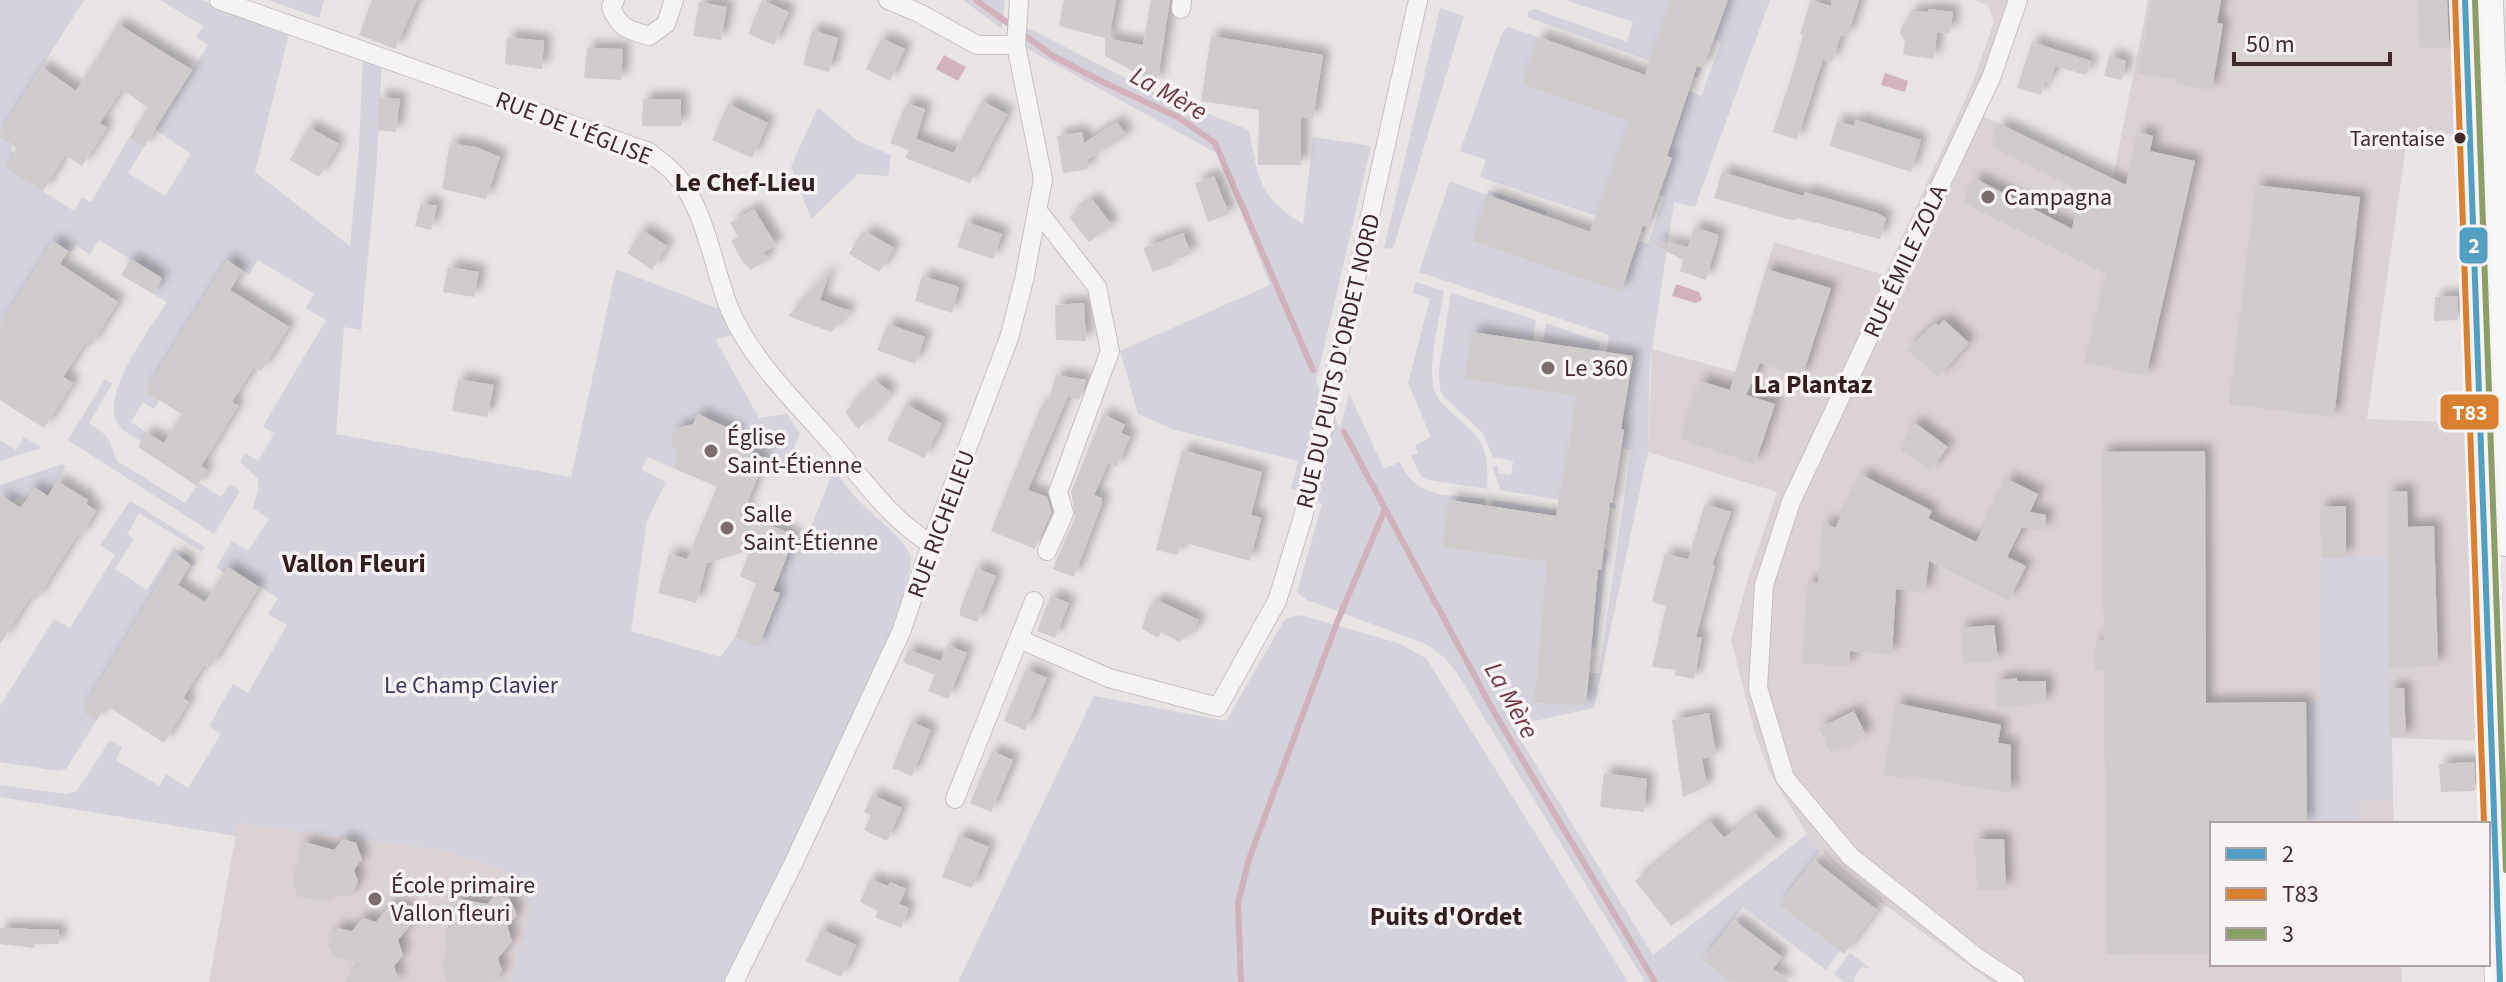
<svg xmlns="http://www.w3.org/2000/svg" width="2506" height="982" font-family="'Source Sans 3',sans-serif">
<style>
.built{fill:#dbd2d3}
.green{fill:#d4d2db}
.water{fill:#d1b4bb}
.lines{fill:none;stroke-linecap:round;stroke-linejoin:round}
.stream{stroke:#d1b4bb;stroke-width:6}
.building{fill:#d0cccc;filter:url(#shadow)}
.street-casing{stroke:#c5c0c1;stroke-width:20}
.primary-casing{stroke:#c6c0c1;stroke-width:32}
.street{stroke:#f5f3f3;stroke-width:18}
.primary{stroke:#f7f7f7;stroke-width:30}
.bus-1-casing{stroke:#f7f2f3;stroke-width:12}
.bus-2-casing{stroke:#f7f2f3;stroke-width:12}
.bus-3-casing{stroke:#f7f2f3;stroke-width:12}
.bus-1{stroke:#539fc1;stroke-width:6}
.bus-2{stroke:#d97f30;stroke-width:6}
.bus-3{stroke:#8b9e6a;stroke-width:6}
.bus-dot{fill:#412b2e;stroke:#f7f2f3;stroke-width:3}
.poi-dot{fill:#7b6c6e;stroke:#f7f2f3;stroke-width:3}
.labels{text-anchor:middle;stroke-width:7;stroke-linejoin:round;paint-order:stroke}
.bus-label{font-size:22px;fill:#412b2e;stroke:#f7f2f3;text-anchor:end}
.street-label{font-size:24px;fill:#412b2e;stroke:#f7f2f3}
.poi-label{font-size:24px;fill:#412b2e;stroke:#f7f2f3;text-anchor:start}
.park-label{font-size:24px;fill:#3b395b;stroke:#f7f2f3}
.water-label{font-size:26px;font-style:italic;fill:#723844;stroke:#f7f2f3}
.neighbourhood-label{font-size:26px;font-weight:bold;fill:#321d1f;stroke:#f7f2f3}
.line-badge{stroke:#f7f2f3;stroke-width:3}
.badge-label{font-size:22px;text-anchor:middle;font-weight:bold;fill:#fff}
</style>
<defs>
<filter id="shadow"><feDropShadow dx="7" dy="-7" stdDeviation="4" flood-color="#0004"/></filter>
</defs>
<rect width="100%" height="100%" fill="#e8e4e4"/>
<!-- built -->
<path class="built" d="M1973,0h44l-42,112 138,66 35,-178h307l5,134 -45,1 -10,17 -38,267 104,4 13,318 -94,-3 4,86h-182v140h189l1,18h-410l-110,-79 -45,-35 -30,-34 -37,-61 -15,-39 -24,-94 18,-65 28,-83 -129,-40 4,-103 84,23 38,-130 111,33 88,-193 21,-60 -6,-17z
M238,823l203,27 58,18 22,21 10,20 -21,73h-301z"/>
<!-- green -->
<path class="green" d="M0,0h84l-84,133z
M160,0h41l89,30 -35,142 95,74 9,-98 4,-94 19,7 -6,113 -15,156 -17,-3 -8,107 235,43 45,-208 103,40 16,26 -20,4 44,79 28,-4 13,20 -15,34 -51,-23 5,-12 -41,-18 -6,12c-14,-4 -22,6 -20,19l7,9 -6,13 -25,-11 -7,13 25,12 -19,39 -16,110 89,26 15,-20 23,9 15,-55 22,-55 11,4 28,-71c7,10 14,20 22,29 14,16 47,38 54,57 12,39 -144,345 -171,400l-16,27h-213l21,-73 -10,-20 -22,-21 -58,-18 -203,-27 -2,13 -236,-39v-12l67,9 10,-3 33,-51 12,7 -6,13 43,26 7,-12 22,14 33,-54 -12,-8 24,-42 15,9 39,-68 -19,-11 10,-16 -50,-31 -4,6 -8,-6 16,-26 16,10 21,-32 -16,-11 5,-18v-11l-18,-17 5,-9 13,8 16,-27 -11,-8 63,-106 -20,-12 8,-14 -56,-34 -9,14 -22,-13 -82,131 14,9 -5,8 -11,-7 -12,20 16,11 -5,9c-8,-6 -20,-10 -25,-20 -16,-30 33,-93 50,-120l-14,-8 8,-16 -62,-38 -9,15 -14,-10 -5,7 -18,-11 -53,85v-189l13,9 -3,5 4,2 -8,14 68,44 8,-14 9,5 38,-64 15,9 -16,26 37,23 26,-42 -36,-25 53,-84 -12,-8 7,-11z
M268,0h56l-5,18z
M963,0h42l-3,29z
M1565,0h106l-17,50 49,18 -5,10 -171,-61 2,-6 6,-2 92,33 6,-20z
M1722,0h48l-75,207 -21,-5 -24,161 -2,89 -54,256 -82,18 141,229 154,-121 14,16 -42,55 61,46 -14,19 -83,-63 -40,53 28,22h-86l-188,-309 -12,-15 -19,-14 -119,-44 -10,-8 25,-88 -31,-16 7,-27 -126,-32 -34,-15 -18,-63 150,-66 -52,-131 -192,-106v-21l127,65 96,38c9,47 10,68 54,94l10,-87 58,9 -55,236 24,47 9,-36 35,76 16,-7c16,38 49,32 85,37l-1,6 -35,-5 -7,47 159,23 3,-20 4,1 -12,98 -5,-1 4,-50 -51,-5 -10,110 51,3 4,-33h10l32,-223 -10,-3 3,-17 -52,-7 -12,71 56,10v5l-116,-19 -7,-23 5,-2v8l13,2 2,-14 -20,-4 -10,-24 -41,-38 -2,-6 -1,-20 12,-76 85,27 -3,21 -61,-9 -8,47 161,24 -18,-51 2,-17 -190,-63 31,-91 37,14 2,-5 58,21 -2,5 -57,-20 -16,45 149,51 14,-44 -20,-15 33,11 16,-47 -6,-2 -59,14 48,18 -2,5 -165,-55 6,-17 -26,-9 42,-118 6,-6 31,10 -16,46 165,8 13,5 20,-53 -7,-4 13,-37z
M1440,8l24,8 -71,233 -9,-1z
M818,107l38,33 35,15 -3,21 -30,-2 -47,45 -20,-53z
M1416,282l28,9c-4,27 -17,74 -10,99 3,9 9,14 15,20 31,28 41,34 38,79l-59,-9 -7,-4 -10,-20 7,-3 -3,-7 16,-9 -23,-54 22,-84 -17,-6z
M1546,323l54,19 -1,9 -56,-8z
M105,379l7,5 -23,39 13,9 7,8 8,21 68,42 14,-20 22,14 9,-13 7,4 2,5 -25,41 -146,-94z
M24,437l18,11 -42,13v-21l16,10z
M62,464l4,2 -18,30 -14,-8 -9,14 -8,-4 -4,5 -13,-8v-10z
M1492,500l84,13 -1,6 -84,-13z
M130,501l75,46 -3,5 -63,-39 -12,21 7,5 -19,30 32,21 27,-43 23,15 -4,4 -17,-11 -79,165 -31,49 -8,2 -58,-9v-56l54,-87 16,9 45,-73 -15,-10z
M2389,555l4,245 -34,1v23h-52l-1,-122h14l1,-145z
M1300,615l98,28 28,15 202,324h-670l136,-286 132,25 59,-102z
M1850,953l21,16 -9,-2 -9,12 3,3h-12l-10,-8z"/>
<!-- water -->
<path class="water" d="M944,55l22,12 -8,14 -22,-12z
M1885,73l23,8 -3,11 -24,-7z
M1676,284l23,8 3,8 -6,3 -24,-7z"/>
<g class="lines">
<!-- stream -->
<path class="stream" d="M976,0l77,56 52,27 73,34 37,26 98,227
M1344,432l150,280 161,270
M1241,982l-3,-79 11,-44 89,-239 47,-111"/>
</g>
<!-- building -->
<path class="building" d="M372,0h45l-22,49 -36,-14z
M762,0l27,12 -15,33 -26,-11z
M1064,0h52l-7,39 34,6 8,-45h19l-13,84 -52,-28v-18l-46,-12z
M1671,0h57l-25,68 -6,-2 -30,90 5,2 -25,69 -4,-2 -22,67 -149,-51 16,-46 102,37 40,-111 -108,-37 17,-47 106,38z
M1811,0l20,6 1,-6h27l-12,37 -6,-2 -9,27 -9,-3 -26,81 -24,-8 18,-54 12,-43 -3,-1z
M2152,0h69l-4,23 6,1 -11,66 -36,-6v-5l-38,-5z
M2418,0h29l2,48h-30z
M699,2l28,5 -6,33 -28,-4z
M1928,9l25,3 -3,21 -13,-1 -3,27 -31,-4 2,-14 -5,-8 2,-7 7,-8 1,-7 18,1z
M118,24l74,46 -48,77 -15,-9 19,-30 -26,-19 -22,34 7,5 -25,38 -17,-11 -22,36 -38,-24 12,-19 -17,-11v-4l42,-66 34,24z
M812,30l26,8 -9,34 -26,-7z
M1211,36l112,19 -10,64 -12,-2v48h-43l1,-55 -58,-9z
M507,37l37,4 -2,28 -37,-5z
M881,38l24,11 -15,32 -24,-12z
M2032,42l59,19 -5,14 -31,-9 -6,17 -4,-2 -4,14 -24,-7z
M587,48l36,1 -2,31 -37,-2z
M2109,56l17,5 -4,19 -18,-4z
M379,97l21,2 -4,33 -19,-2z
M643,99h38v27h-39z
M982,101l25,13 -37,69 -65,-25 4,-8 -19,-7 16,-40 19,6 -9,30 38,14z
M728,104l40,19 -16,35 -40,-18z
M1856,120l65,20 -10,32 -81,-26 7,-25 17,5z
M1117,122l10,14 -40,24 2,9 -26,4 -6,-37 25,-4 2,11z
M2000,124l126,61 12,-53 15,4 -3,15 45,10 -49,215 -61,-14 21,-88 -143,-71 13,-24 96,50 8,-38 -90,-45z
M309,127l30,17 -20,33 -29,-17z
M450,143l26,4 24,10 -14,42 -44,-10z
M1722,172l81,24 2,-4 72,21 9,5 -6,21 -83,-21 -1,2 -9,-1 -73,-21z
M1214,176l15,38 -21,8 -13,-39z
M2256,185l104,12 -26,220 -105,-13z
M1092,199l20,26 -23,17 -20,-25z
M421,203l16,3 -6,24 -16,-4z
M754,209l22,36 -12,7 4,7 -17,11 -7,-6 -13,-23 7,-4 -8,-14z
M966,222l36,12 -9,25 -36,-12z
M1694,227l25,8 -13,45 -26,-9 3,-11 -28,-15v-3l33,5z
M642,230l25,16 -15,24 -25,-17z
M867,232l27,16 -15,24 -30,-18 8,-14 3,1z
M1183,233l8,21 -21,8 2,3 -19,7 -10,-24z
M53,241l15,10 -8,13 58,38 -28,45 -5,-4 -22,34 10,6 -29,45 -44,-28v-74z
M131,259l31,19 -9,16 -32,-19z
M227,260l15,10 -12,20 59,37 -28,44 -7,-4 -22,35 6,4 -37,60 6,4 -10,16 -59,-39 9,-14 17,10 18,-29 -37,-22z
M448,267l31,5 -5,25 -31,-5z
M1766,269l65,19 -29,89 -42,-14 -14,32 29,9 -20,60 -75,-25 20,-58 30,9z
M830,270l-10,30 30,11 -19,21 -43,-16z
M922,276l37,11 -7,26 -37,-12z
M2458,296v24l-24,1 1,-24z
M1084,303l2,38 -30,-1 -1,-35z
M1944,320l25,23 -31,34 -31,-27 28,-27 3,3z
M888,324l37,13 -10,27 -38,-14z
M1472,332l161,24 -12,73 3,1 -12,73 -2,-1 -9,68h-3l-12,136 -52,-3 13,-141 -105,-15 7,-47 107,16 21,-120 -113,-17z
M1056,375l30,5 -7,20 -11,-4 -40,94 19,7 4,15 -16,37 -44,-18 51,-127 5,2z
M458,379l36,6 -7,32 -35,-6z
M876,381l15,12 -33,36 -13,-17z
M906,404l36,20 -18,34 -37,-18z
M698,414l41,19 -5,12 31,13 -22,55 52,23 -22,55 7,2 -22,54 -23,-10 21,-53 -16,-8 10,-26 -43,13 -11,40 -38,-10 11,-39 18,5 30,-72 -44,-19 6,-13 -7,-9v-11l8,-8 13,-3z
M1103,414l22,11 -4,8 9,4 -13,30 -9,-4 -14,32 8,3 -1,8 -27,71 -21,-8 22,-52 -4,-25z
M1915,423l33,24 -18,24 -29,-21 9,-12 -4,-3z
M1182,450l80,22 -11,43 10,3 -11,43 -68,-19 -5,13 -21,-5z
M2205,451l1,252 100,-1 1,122h-95v129l-106,1 -2,-284h-9l1,-30 8,1 -2,-189z
M1862,475l70,36 -4,7 48,24 31,-63 31,15 -8,18 16,3 -2,16 -22,-4 -15,30 19,9 -17,34 -80,-39 -4,32 -29,-4 -4,65 -42,-3 -1,15 -47,-3 6,-81 10,1 5,-61 12,6z
M57,481l31,19 -2,4 10,7 -15,25 -3,-2 -42,66 -6,-3 -30,47v-149l21,13 13,-21 14,9z
M2407,491l1,36 26,-1 4,139 -49,3 -1,-176z
M1705,504l26,8 -19,53 3,1 -19,71 6,1 -8,41 -19,-4 1,-5 -24,-3 14,-61 -14,-4 13,-48 23,5z
M2346,506v51h-25l-1,-50z
M176,554l14,10 -12,21 27,17 23,-35 31,20 -49,81 -5,-4 -22,34 6,4 -25,41 -58,-38 -9,15 -15,-9z
M976,568l20,8 -19,46 -17,-6v-7z
M1051,596l18,7 -14,35 -18,-7z
M1159,601l40,19 -6,12 -14,10 -18,-10 -3,6 -16,-9 6,-21z
M1994,625l4,35 -35,4 -3,-36z
M947,645l20,8 -19,46 -20,-8 7,-16 -32,-13 5,-12 33,11z
M1026,669l21,9 -22,52 -21,-9z
M2017,678v3h29v21l-49,6 -2,-27z
M2390,688h14l2,49 -16,1z
M1896,703l105,22 -3,18 13,2v48l-104,-18v4l-23,-4z
M1854,711l12,24 -36,17 -11,-24z
M1709,713l7,42 -14,4 5,27 -24,11 -11,-77z
M911,722l20,8 -19,46 -20,-8z
M992,751l21,9 -22,52 -21,-9z
M2474,762l1,29 -34,1 -2,-28z
M1604,773l43,6 -3,33 -44,-5z
M872,795l30,13 -15,33 -23,-11 7,-15 -7,-3z
M1755,813l24,29 -108,84 -36,-45 75,-60 14,17z
M959,835l30,12 -17,41 -30,-11z
M343,839l13,4 6,16 -8,11 4,12 -9,15 -16,-3 -11,8 -25,-6 -5,-16 9,-14 -4,-12 8,-12 29,8z
M1975,839h29l2,50h-29z
M1814,860l63,50 -33,44 -65,-49z
M870,879l18,7 2,-4 16,7 -7,15 10,4 -8,20 -26,-11 3,-6 -18,-9z
M495,896l14,2 8,17 -10,11 5,15 -14,17 4,13 -8,11h-46l-7,-19 9,-7 -6,-20 9,-10 -5,-16 10,-11 29,5z
M390,905l16,3 6,15 -14,17 5,15 -9,11 5,16h-54l15,-19 -27,-7 -6,-14 10,-14 15,3 11,-13 13,4z
M1734,920l48,37 -9,12 17,13h-59l-29,-22z
M0,928l59,2v14h-25v4l-34,-4z
M821,929l35,16 -15,32 -35,-16z"/>
<g class="lines">
<defs>
<path id="street" d="M219,0l430,152c7,6 16,12 23,19 33,32 41,98 58,139 23,54 74,100 111,144 28,33 52,67 90,90
M615,0l-4,7c8,21 17,23 38,29l17,-12 8,-24
M888,0l31,13 58,32h39
M1181,9l1,-9
M1038,211l59,76 13,64 -52,141 6,21 -17,38
M1019,639l90,39 109,29 59,-106 26,-84 115,-517
M955,799l79,-198
M734,982l59,-118 108,-232 30,-88 78,-206 15,-58 19,-101 -27,-134 3,-45
M2015,982l-36,-23 -129,-103 -65,-78 -27,-90 6,-103 27,-83 200,-424 27,-78"/>
<path id="primary" d="M2465,0l35,982
M2488,0l18,541"/>
</defs>
<!-- street casing -->
<use href="#street" class="street-casing"/>
<!-- primary casing -->
<use href="#primary" class="primary-casing"/>
<!-- street -->
<use href="#street" class="street"/>
<!-- primary -->
<use href="#primary" class="primary"/>
<defs>
<path id="bus-1" d="M2465,0l35,982"/>
<path id="bus-2" d="M2455,0l29,824"/>
<path id="bus-3" d="M2475,0l31,870"/>
</defs>
<!-- bus-1 casing -->
<use href="#bus-1" class="bus-1-casing"/>
<!-- bus-2 casing -->
<use href="#bus-2" class="bus-2-casing"/>
<!-- bus-3 casing -->
<use href="#bus-3" class="bus-3-casing"/>
<!-- bus-1 -->
<use href="#bus-1" class="bus-1"/>
<!-- bus-2 -->
<use href="#bus-2" class="bus-2"/>
<!-- bus-3 -->
<use href="#bus-3" class="bus-3"/>
</g>
<!-- markers -->
<circle class="bus-dot" cx="2460" cy="138" r="7"/>
<g class="poi-dot">
<circle cx="1988" cy="197" r="8"/>
<circle cx="1548" cy="368" r="8"/>
<circle cx="711" cy="451" r="8"/>
<circle cx="727" cy="528" r="8"/>
<circle cx="375" cy="899" r="8"/>
</g>
<g class="labels">
<!-- bus labels -->
<g class="bus-label">
<text x="2445" y="146">Tarentaise</text>
</g>
<!-- street labels -->
<g class="street-label">
<text transform="translate(574 128) rotate(21)" y="8">RUE DE L'ÉGLISE</text>
<text transform="translate(1905 261) rotate(-65)" y="8">RUE ÉMILE ZOLA</text>
<text transform="translate(1338 361) rotate(-77)" y="8">RUE DU PUITS D'ORDET NORD</text>
<text transform="translate(941 524) rotate(-70)" y="8">RUE RICHELIEU</text>
</g>
<!-- poi labels -->
<g class="poi-label">
<text x="2004" y="205">Campagna</text>
<text x="1564" y="376">Le 360</text>
<text x="727" y="445">Église<tspan x="727" dy="28">Saint-Étienne</tspan></text>
<text x="743" y="522">Salle<tspan x="743" dy="28">Saint-Étienne</tspan></text>
<text x="391" y="893">École primaire<tspan x="391" dy="28">Vallon fleuri</tspan></text>
</g>
<!-- park labels -->
<g class="park-label">
<text x="471" y="693">Le Champ Clavier</text>
</g>
<!-- water labels -->
<g class="water-label">
<text transform="translate(1169 93) rotate(29)" y="9">La Mère</text>
<text transform="translate(1512 700) rotate(61)" y="9">La Mère</text>
</g>
<!-- neighbourhood labels -->
<g class="neighbourhood-label">
<text x="745" y="191">Le Chef-Lieu</text>
<text x="1813" y="393">La Plantaz</text>
<text x="354" y="572">Vallon Fleuri</text>
<text x="1446" y="925">Puits d'Ordet</text>
</g>
</g>
<g class="line-badge">
<rect x="2458" y="226" width="31" height="39" rx="8" fill="#539fc1"/>
<rect x="2439" y="393" width="61" height="38" rx="8" fill="#d97f30"/>
</g>
<g class="badge-label">
<text x="2474" y="253">2</text>
<text x="2470" y="420">T83</text>
</g>
<!-- legend -->
<rect x="2210" y="822" width="280" height="144" fill="#f7f2f3" stroke="#aea2a4" stroke-width="2"/>
<rect x="2226" y="848" width="40" height="12" fill="#539fc1" stroke="#aea2a4" stroke-width="2"/>
<text x="2282" y="862" font-size="24" fill="#412b2e">2</text>
<rect x="2226" y="888" width="40" height="12" fill="#d97f30" stroke="#aea2a4" stroke-width="2"/>
<text x="2282" y="902" font-size="24" fill="#412b2e">T83</text>
<rect x="2226" y="928" width="40" height="12" fill="#8b9e6a" stroke="#aea2a4" stroke-width="2"/>
<text x="2282" y="942" font-size="24" fill="#412b2e">3</text>
<!-- scale -->
<path d="M2234 52v12h156v-12" fill="none" stroke="#412b2e" stroke-width="4"/>
<text x="2246" y="52" font-size="24" fill="#412b2e" stroke="#f7f2f3" stroke-width="6" paint-order="stroke">50 m</text>
</svg>
